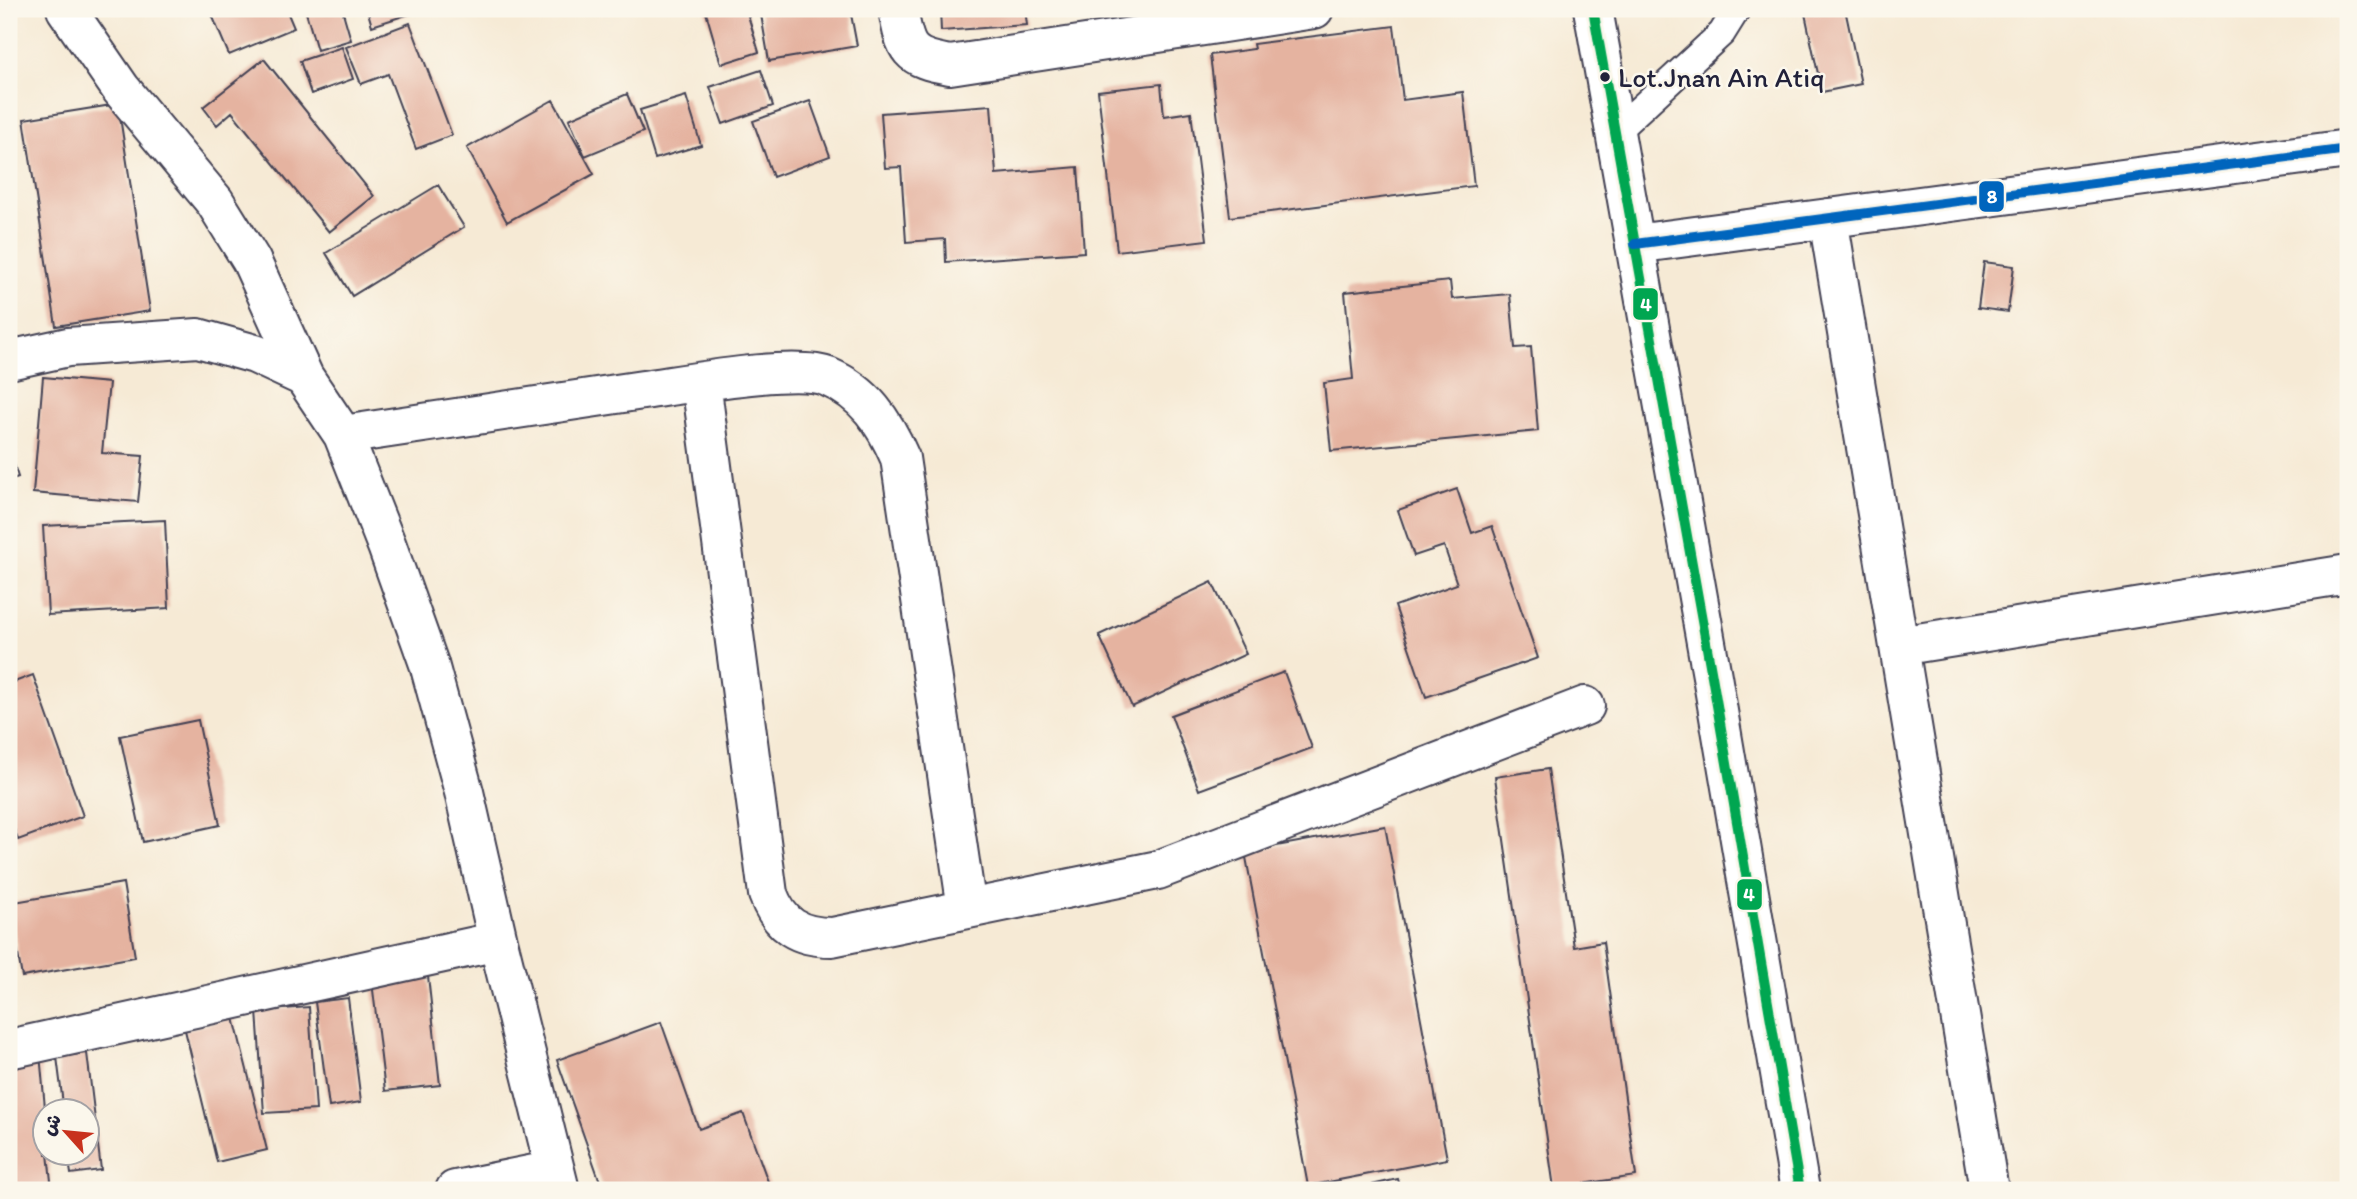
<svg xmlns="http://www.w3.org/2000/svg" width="2357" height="1199" font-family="Itim,'Playpen Sans Arabic',sans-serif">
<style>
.building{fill:#e5b3a0}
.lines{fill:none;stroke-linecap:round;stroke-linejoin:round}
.lane-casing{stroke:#424052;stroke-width:30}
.street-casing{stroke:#424052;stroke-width:42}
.primary-casing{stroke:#424052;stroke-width:42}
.lane{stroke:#fff;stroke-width:26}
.street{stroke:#fff;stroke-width:38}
.primary{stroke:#fff;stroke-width:38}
.bus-1-casing{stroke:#fbf7ec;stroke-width:16}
.bus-2-casing{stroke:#fbf7ec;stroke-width:16}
.bus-1{stroke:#00a651;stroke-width:10}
.bus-2{stroke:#0065bd;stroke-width:10}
.bus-dot{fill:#22223b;stroke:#fbf7ec;stroke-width:2.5}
.labels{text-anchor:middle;stroke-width:5;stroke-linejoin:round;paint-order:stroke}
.bus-label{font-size:28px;fill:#22223b;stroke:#fbf7ec;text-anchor:start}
.line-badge{stroke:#fbf7ec;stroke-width:2.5}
.badge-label{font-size:19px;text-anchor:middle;font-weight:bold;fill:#fff}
</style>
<rect width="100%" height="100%" fill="#fbf7ec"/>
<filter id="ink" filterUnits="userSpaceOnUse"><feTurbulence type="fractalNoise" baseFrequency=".0143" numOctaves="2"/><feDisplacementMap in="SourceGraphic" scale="14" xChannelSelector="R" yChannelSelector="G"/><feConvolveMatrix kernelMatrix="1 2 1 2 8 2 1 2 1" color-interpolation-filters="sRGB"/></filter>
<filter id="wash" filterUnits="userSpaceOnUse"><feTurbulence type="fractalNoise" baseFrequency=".00686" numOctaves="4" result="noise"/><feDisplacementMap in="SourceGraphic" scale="28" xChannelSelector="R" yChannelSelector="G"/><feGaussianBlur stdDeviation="1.57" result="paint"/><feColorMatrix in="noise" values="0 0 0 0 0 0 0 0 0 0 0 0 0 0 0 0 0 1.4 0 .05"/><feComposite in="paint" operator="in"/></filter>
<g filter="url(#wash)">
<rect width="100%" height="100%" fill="#f6ead5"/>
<g id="blocks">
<!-- building -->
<path class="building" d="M227,9h59l8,19 -65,27 -17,-40z
M305,9h37l9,31 -34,10z
M367,9h58l-53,17z
M705,9h41l13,43 -38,12z
M760,9h90l7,37 -88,15z
M940,9h85l2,16 -86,6z
M1804,9h41l16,75 -39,8z
M410,23l42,112 -36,14 -28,-75 -27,10 -15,-37z
M1394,26l9,74 60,-8 11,94 -244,31 -20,-162 44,-6 -1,-5z
M342,47l11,32 -42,15 -11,-33z
M264,59l110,137 -45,36 -97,-120 -15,13 -14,-18z
M761,70l12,36 -50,18 -13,-37z
M1161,84l3,32 27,-4 16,128 -90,11 -19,-160z
M627,94l16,38 -58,24 -16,-37z
M686,96l15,49 -46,14 -15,-49z
M553,100l41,74 -87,48 -40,-74z
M810,101l20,55 -57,21 -20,-56z
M118,104l32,207 -94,15 -32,-207z
M991,105l5,69 82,-7 6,85 -138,10 -1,-23 -39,3 -5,-75 -16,1 -4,-55z
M438,185l26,42 -112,69 -26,-43z
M1984,262l30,4 -6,46 -30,-4z
M1450,281l2,18 58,-5 5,54 16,-1 7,84 -207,20 -7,-68 29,-4 -8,-87z
M43,377l66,6 -7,70 41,3 -5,46 -105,-9z
M9,449l9,28 -9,3z
M1457,489l15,44 20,-7 46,132 -112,39 -31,-91 62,-22 -13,-38 -30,10 -16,-46z
M165,520l4,88 -121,7 -5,-89z
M1212,582l34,72 -114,53 -33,-72z
M1284,672l28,76 -113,42 -28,-75z
M33,675l50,141 -65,24 -9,-25v-131z
M198,720l22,105 -77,17 -23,-106z
M1548,769l26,178 29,-5 33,234 -82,12 -59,-411z
M1385,826l62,333 -139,27 -63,-334z
M123,883l12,74 -113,20 -13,-74z
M427,967l13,118 -55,6 -14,-118z
M348,998l13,104 -32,5 -14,-105z
M309,1007l7,103 -52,3 -7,-102z
M234,1018l33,132 -50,12 -32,-132z
M661,1022l38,107 44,-16 28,77h-168l-46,-130z
M87,1053l14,117 -30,4 -3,-20h20v-42h-24l-7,-55z
M40,1054l6,65v35h2l4,36h-43v-133z
M1398,1179l3,11h-47v-1z"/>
</g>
</g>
<g filter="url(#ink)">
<use href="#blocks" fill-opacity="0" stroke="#424052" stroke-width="2"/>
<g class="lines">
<defs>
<path id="lane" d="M1615,132l107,-99 15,-24"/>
<path id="street" d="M66,9l55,80 94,113 36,58 53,117
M898,9c7,41 10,49 52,56l364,-56
M1828,218l161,972
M1635,244l713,-95
M9,360l59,-13 130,-9 57,16 49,23 39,58 44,111 42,118 35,128 34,149 62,249
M701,382l67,512c12,32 31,43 64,43l326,-67 427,-164
M343,435c100,-15 200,-30 300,-45 38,-5 153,-27 185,-13 37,16 56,44 72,81l67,451
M1899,646l449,-72
M9,1049l489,-108
M455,1190l99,-20"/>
<path id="primary" d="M1593,9l119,667 88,514"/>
</defs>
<!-- lane casing -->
<use href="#lane" class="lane-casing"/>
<!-- street casing -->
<use href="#street" class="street-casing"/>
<!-- primary casing -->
<use href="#primary" class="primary-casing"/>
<!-- lane -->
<use href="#lane" class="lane"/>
<!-- street -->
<use href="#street" class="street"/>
<!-- primary -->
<use href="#primary" class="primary"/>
<defs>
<path id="bus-1" d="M1593,9l119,667 88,514"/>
<path id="bus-2" d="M1635,244l713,-95"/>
</defs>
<!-- bus-1 casing -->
<use href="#bus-1" class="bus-1-casing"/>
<!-- bus-2 casing -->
<use href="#bus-2" class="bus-2-casing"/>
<!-- bus-1 -->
<use href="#bus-1" class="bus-1"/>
<!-- bus-2 -->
<use href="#bus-2" class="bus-2"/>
</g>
</g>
<!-- markers -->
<circle class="bus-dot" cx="1605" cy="77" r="6"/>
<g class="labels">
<!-- bus labels -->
<g class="bus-label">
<text x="1618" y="87">Lot.Jnan Ain Atiq</text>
</g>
</g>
<g class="line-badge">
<rect x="1978" y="180" width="27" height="33" rx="7" fill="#0065bd"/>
<rect x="1632" y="287" width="27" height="34" rx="7" fill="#00a651"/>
<rect x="1736" y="878" width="27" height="33" rx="7" fill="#00a651"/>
</g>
<g class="badge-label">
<text x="1992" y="203">8</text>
<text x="1646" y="311">4</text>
<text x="1749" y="901">4</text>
</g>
<!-- margin -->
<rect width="2357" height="1199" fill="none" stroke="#fbf7ec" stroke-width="35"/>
<!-- north arrow -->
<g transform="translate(66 1132) rotate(297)"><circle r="33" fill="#fbf7ec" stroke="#a4a2a5" stroke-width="2"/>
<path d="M0-5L12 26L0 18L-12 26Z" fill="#c8321e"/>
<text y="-10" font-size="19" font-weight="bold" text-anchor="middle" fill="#22223b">ش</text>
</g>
</svg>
